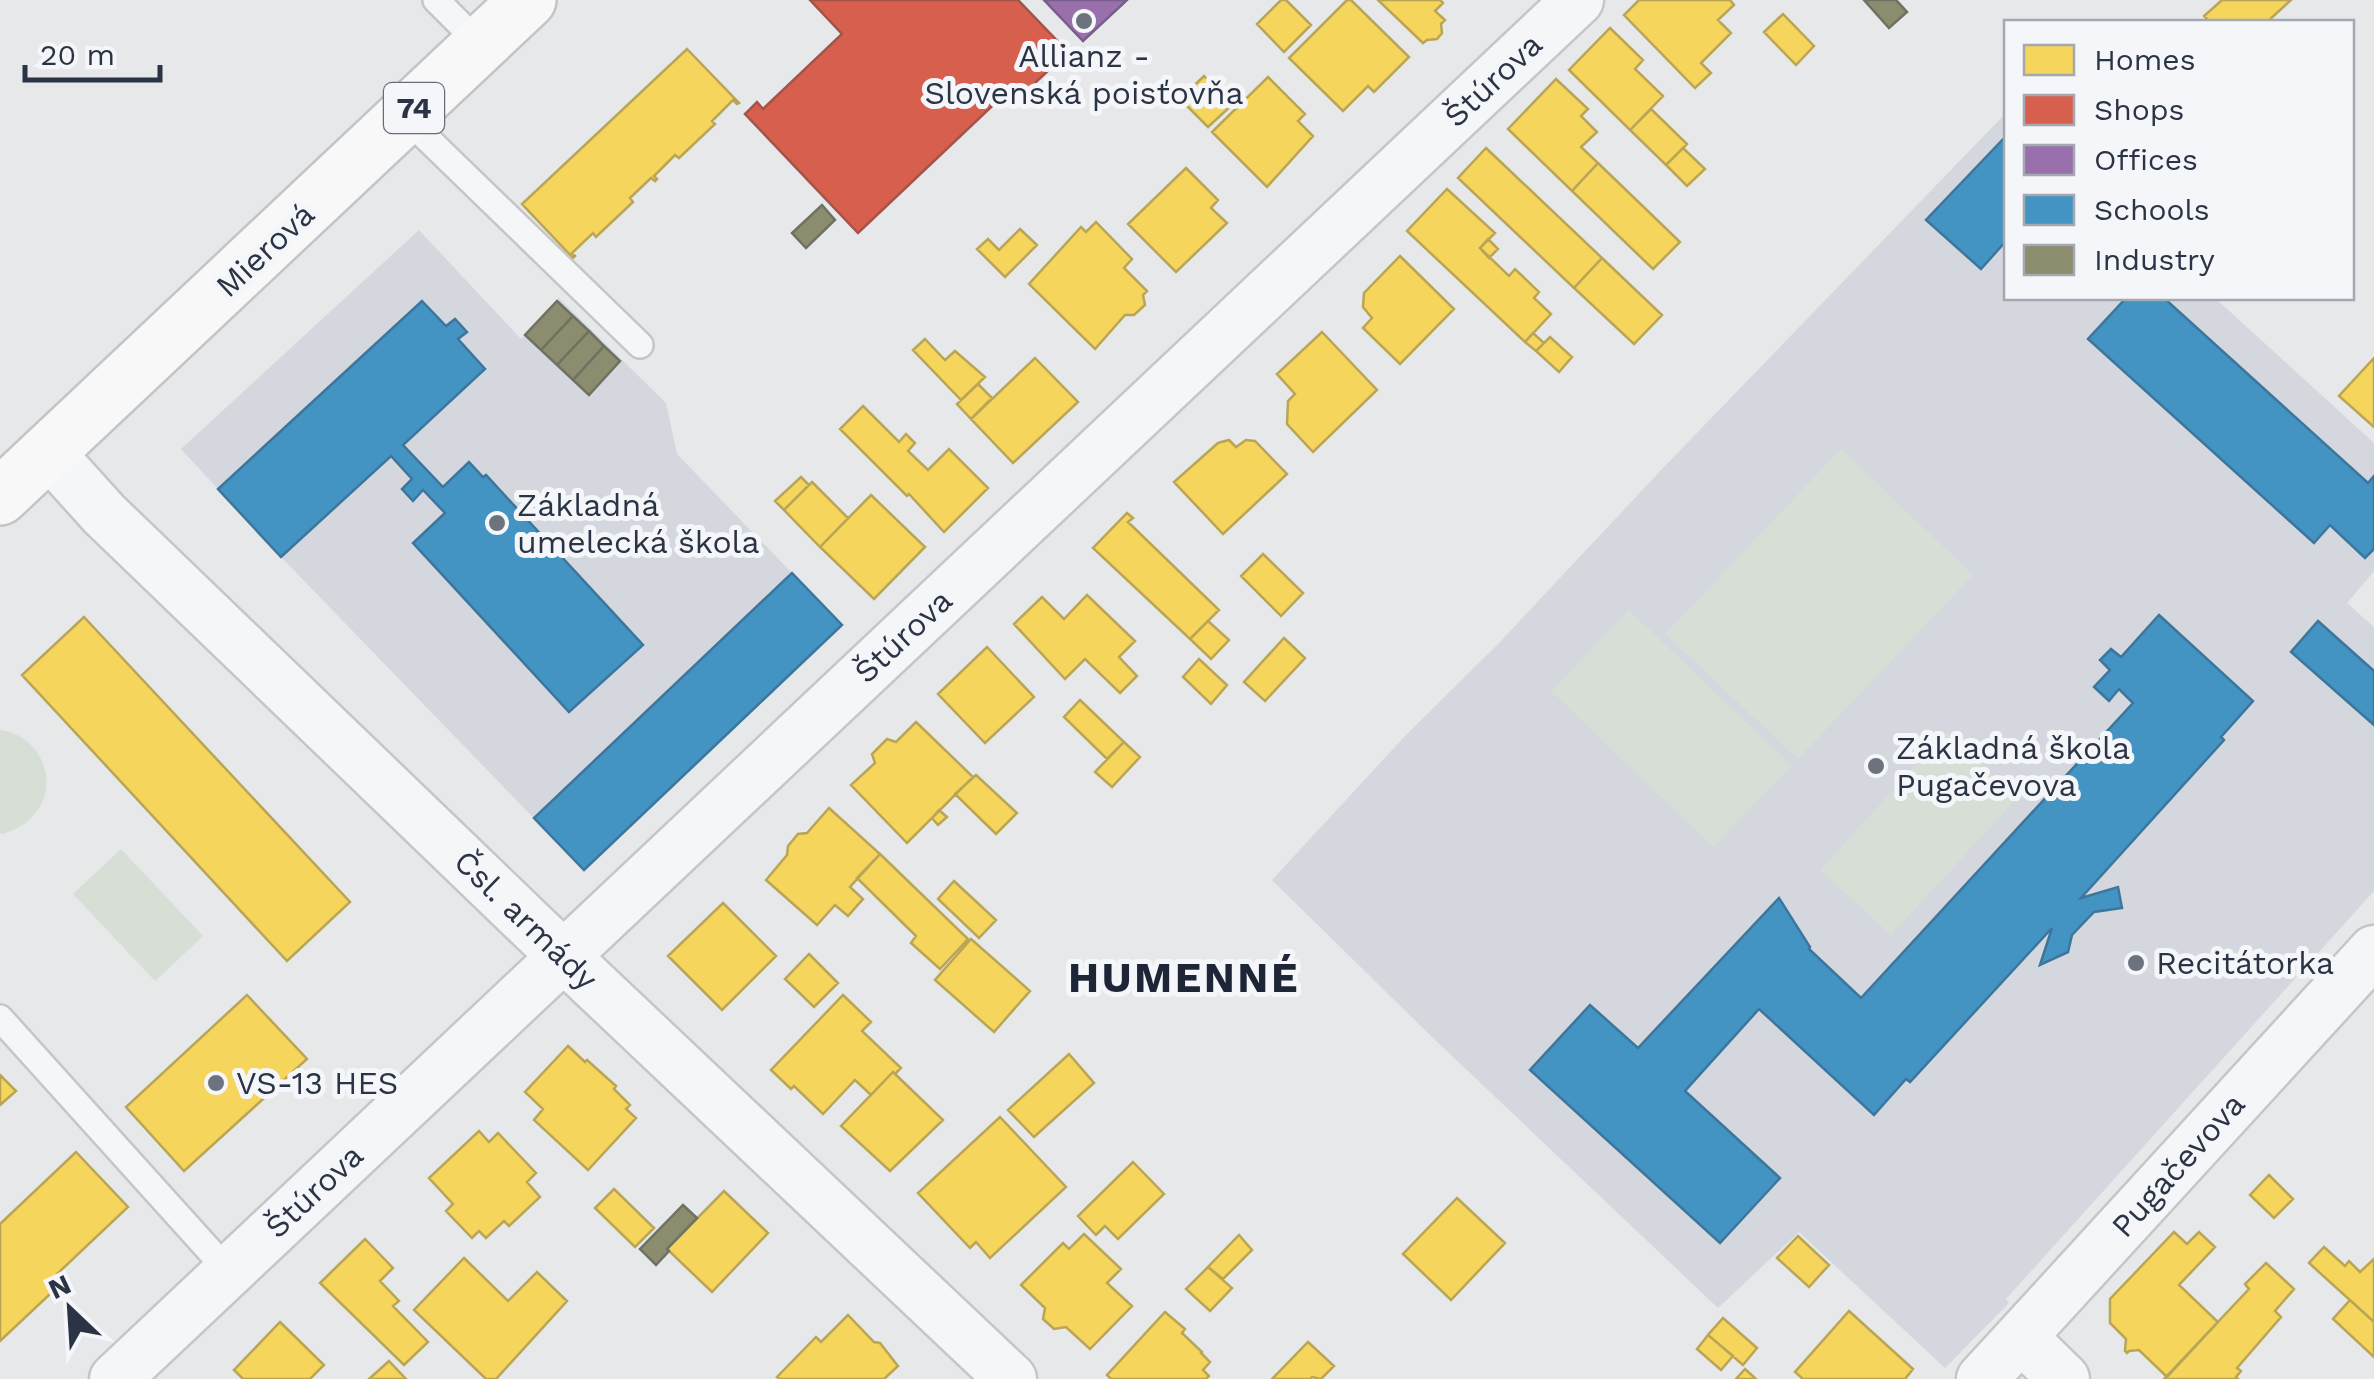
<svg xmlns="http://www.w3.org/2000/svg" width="2374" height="1379" font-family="'Work Sans',sans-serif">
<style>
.built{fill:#d4d7dd}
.green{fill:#d6ded6}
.homes{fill:#f6d55c;stroke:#b9a555;stroke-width:2.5}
.shops{fill:#d6604d;stroke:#a3534b;stroke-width:2.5}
.offices{fill:#9970ab;stroke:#785e8c;stroke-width:2.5}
.schools{fill:#4393c3;stroke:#3c769d;stroke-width:2.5}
.industry{fill:#8c8c6e;stroke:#6f7262;stroke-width:2.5}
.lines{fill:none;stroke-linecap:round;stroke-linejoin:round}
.service-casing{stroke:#c4c6c8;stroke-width:30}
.minor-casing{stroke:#c4c6c8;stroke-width:55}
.primary-casing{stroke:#c2c5c8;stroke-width:60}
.service{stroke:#f5f6f7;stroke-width:25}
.minor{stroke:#f5f6f7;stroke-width:50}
.primary{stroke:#f8f8f8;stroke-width:55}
.poi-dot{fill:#6c737f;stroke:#f4f6f9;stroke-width:4}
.labels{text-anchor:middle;stroke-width:10;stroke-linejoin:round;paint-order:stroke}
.shield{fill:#f4f6f9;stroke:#676e7b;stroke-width:2.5}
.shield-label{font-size:30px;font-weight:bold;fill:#2b3445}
.poi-label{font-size:32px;fill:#2b3445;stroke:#f4f6f9;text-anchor:start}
.street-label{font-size:32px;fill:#2b3445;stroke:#f4f6f9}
.district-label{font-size:42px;font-weight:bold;letter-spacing:2.5px;fill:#1d2536;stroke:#f4f6f9}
</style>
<rect width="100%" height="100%" fill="#e6e8ea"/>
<!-- built -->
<path class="built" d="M2006,113v185h209l159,145v128l-27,32 27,24v44l-56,-49 -27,30 83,73v166l-350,388 -18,20 3,4 -64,65 -146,-136 -81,76 -286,-271 -160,-157 133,-144 94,-93 164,-175z
M419,230l102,109 38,-41 107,105 11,51 165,171 -258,245 -303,-313 -100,-108z"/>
<!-- green -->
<path class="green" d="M1841,449l132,126 -175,184 -133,-125z
M1629,610l163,156 -79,81 -162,-156z
M0,730c43,5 63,59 30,89 -8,8 -17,11 -27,15l-3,-1z
M1946,732l71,66 -126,137 -71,-65z
M121,849l82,87 -48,45 -82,-87z"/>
<!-- homes -->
<path class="homes" d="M1281,0h5l25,25 -27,27 -27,-28z
M1347,0h4l58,57 -35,35 -6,-6 -25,25 -54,-53z
M1378,0h62l3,3 -8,8 10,9 -4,4 1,9 -5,6 -10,1 -4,3z
M1639,0h91l4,5 -16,15 13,13 -30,30 10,10 -16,15 -71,-73z
M2222,0h69l-24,22h-57l-6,-6z
M1783,14l31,32 -18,19 -32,-33z
M1610,28l33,32 -8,9 28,27 -33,34 -61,-60z
M687,49l52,54 -2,1 -4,-4 -21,21 3,3 -36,34 -4,-3 -21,21 3,3 -2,2 -4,-3 -21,20 3,4 -37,35 -3,-4 -21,20 3,3 -2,2 -51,-54z
M1204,76l28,29 -24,22 -28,-28z
M1268,77l37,37 -7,7 15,15 -46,51 -55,-55z
M1556,79l32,30 -7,7 16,16 -16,15 17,16 -26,28 -64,-62z
M1651,109l36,35 -21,21 -36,-35z
M1486,148l116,110 -28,30 -116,-110z
M1683,148l22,21 -18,17 -21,-21z
M1598,163l82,79 -27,27 -81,-78z
M1186,168l32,32 -7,8 16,15 -51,49 -48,-48z
M1447,189l48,44 -15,15 29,28 6,-7 24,23 -5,6 17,16 -26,28 -118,-111z
M1096,222l36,37 -8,9 23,23 -4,4 2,10 -11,10h-9l-30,34 -66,-65 52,-57 5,5z
M1020,229l17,16 -32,32 -28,-28 11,-10 11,11z
M1488,239l10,10 -9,9 -9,-10z
M1400,256l54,53 -54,55 -37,-36 9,-10 -9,-11 1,-14z
M1602,258l60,57 -28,29 -60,-56z
M1322,332l55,58 -64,62 -26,-28 1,-23 7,-7 -18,-20z
M1533,333l11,10 -8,8 -11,-9z
M1550,337l22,20 -13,15 -23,-21z
M925,339l20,21 10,-9 30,26 -24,23 -48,-50z
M1035,358l43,44 -65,61 -42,-44z
M2374,358v69l-35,-31z
M978,384l14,14 -21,21 -14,-15z
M863,406l36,36 7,-8 9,9 -7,8 20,19 21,-21 39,39 -44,44 -35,-38 -2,2 -67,-67z
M1229,440l7,7 10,-7 9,1 32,33 -64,60 -49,-52 44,-39z
M801,477l8,8 -25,25 -9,-9z
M812,482l36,36 -28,29 -36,-37z
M871,495l54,52 -51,52 -54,-52z
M1127,513l6,5 -5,4 91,88 -29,29 -97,-91z
M1263,554l40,39 -22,23 -40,-40z
M1087,595l48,46 -16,16 18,19 -17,17 -35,-34 -20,20 -51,-55 28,-27 22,22z
M84,617l266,285 -63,59 -265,-286z
M1208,621l21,19 -18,19 -21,-20z
M1284,638l21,20 -40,43 -21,-19z
M987,647l47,50 -49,46 -47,-49z
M1199,659l28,26 -16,19 -28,-27z
M1080,700l44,42 -17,17 -43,-42z
M916,722l57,55 -66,66 -56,-58 24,-22 -3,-9 15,-15 9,3z
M1124,742l16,15 -28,30 -17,-15z
M976,775l41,38 -21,21 -41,-40z
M829,808l51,46 -30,33 13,12 -15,17 -13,-11 -18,20 -51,-45 21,-25 1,-9 10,-12 9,-1z
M939,810l8,7 -9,8 -6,-7z
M880,854l88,85 -28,30 -29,-26 5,-7 -59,-58z
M954,881l42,39 -17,18 -41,-39z
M723,903l53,53 -54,54 -54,-54z
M971,939l59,52 -36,41 -59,-52z
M809,954l29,29 -24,24 -29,-28z
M247,995l60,64 -123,112 -58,-64z
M843,995l28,27 -9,9 39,37 -6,6 -2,-2 -22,23 -16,-15 -32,34 -29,-28 -3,3 -20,-19z
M568,1046l17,16 2,-2 29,26 -2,3 16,16 -4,4 10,9 -48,52 -54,-50 9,-11 -18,-17z
M1069,1054l25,29 -60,54 -26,-27z
M893,1072l50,48 -53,51 -49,-45z
M0,1075l16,16 -16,14z
M1000,1117l66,70 -76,71 -14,-16 -6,6 -52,-55z
M479,1131l10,11 9,-9 38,40 -9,9 13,15 -31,29 -5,-5 -18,17 -7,-7 -7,7 -26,-27 7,-7 -24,-26z
M76,1152l52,55 -71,67 7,7 -64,60v-117z
M1133,1162l31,32 -46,45 -13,-13 -9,9 -18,-19z
M2269,1175l24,24 -19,19 -24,-23z
M614,1189l40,39 -19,19 -40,-39z
M724,1191l44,42 -56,59 -45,-43z
M1457,1198l48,45 -54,57 -48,-46z
M2174,1232l13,12 12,-12 16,15 -36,38 39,37 -51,55 -28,-27 -10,1 -2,2 -2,-2 1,-12 -16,-16v-24z
M1084,1234l37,35 -14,14 25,23 -42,43 -24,-22 -12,2 -11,-10 2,-11 -24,-23 42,-42 6,6z
M1239,1235l13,15 -29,29 -15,-12z
M1798,1236l31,29 -20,22 -32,-29z
M365,1239l28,29 -13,13 19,20 -6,5 35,36 -24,23 -84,-82z
M2324,1247l21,19 4,-5 11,11 14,-13v63l-65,-59z
M464,1258l44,43 29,-29 30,29 -71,78h-10l-72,-69z
M2266,1263l28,26 -19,22 6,6 -44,51 4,3 -5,6 2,2h-74l85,-90 -4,-5z
M1208,1267l24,21 -22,23 -24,-22z
M2350,1300l24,22v35l-41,-38z
M1849,1311l64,58 -8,10h-102l-8,-7z
M1165,1312l20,17 -3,4 20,19 -1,1 9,9 -7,8 6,6 -3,3h-95l-4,-4z
M848,1315l26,27 6,1 18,23 -14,13h-104l-3,-2 39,-40 5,5z
M1723,1318l34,30 -14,17 -35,-30z
M280,1322l44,43 -14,14h-67l-9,-9z
M1708,1335l25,21 -12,14 -24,-21z
M1308,1342l26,24 -13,13 -9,-2 -2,2h-38z
M389,1361l17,18h-37z
M1745,1369l11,10h-20z"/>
<!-- shops -->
<path class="shops" d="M1018,0l50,52 -50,47 -9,-9 -151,143 -113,-119 12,-12 6,7 79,-75 -32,-34z"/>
<!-- offices -->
<path class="offices" d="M1044,0h83l-44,41z"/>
<!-- schools -->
<path class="schools" d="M2006,136v105l-25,28 -55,-49z
M2126,298h38l204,185 6,-7v73l-9,9 -35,-33 -16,18 -226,-204z
M422,301l24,25 9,-7 12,13 -9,7 27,30 -82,76 40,42 26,-25 14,15 3,-2 157,170 -74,67 -156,-169 32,-30 -22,-23 -10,11 -11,-12 10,-10 -21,-23 -110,101 -63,-68z
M792,573l50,52 -258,245 -50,-52z
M2159,615l94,86 -32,36 3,3 -143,158 37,-11 4,21 -28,4 -22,23 -4,17 -28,13 12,-37 -142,154 -4,-3 -32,36 -115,-106 -74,82 95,87 -60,65 -190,-173 60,-65 48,43 141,-150 31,49 -1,2 52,49 272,-295 -14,-14 -10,12 -15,-14 16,-17 -10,-10 11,-11 10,8z
M2318,621l56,50v54l-83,-73z"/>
<!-- industry -->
<path class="industry" d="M1864,0h32l11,12 -18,16z
M822,205l13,15 -29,28 -14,-15z
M557,301l16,15 -32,34 -16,-15z
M573,316l16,15 -32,34 -16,-15z
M589,331l15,15 -31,34 -16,-15z
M604,346l16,15 -31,34 -16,-15z
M683,1205l14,13 -30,31 2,2 -13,14 -16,-16z"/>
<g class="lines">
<defs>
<path id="service" d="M436,0l45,45
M405,117l235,228
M0,1018l229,254"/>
<path id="minor" d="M49,453l55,61 433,417 474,448
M2021,1337l43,42
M115,1379l1463,-1379
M1982,1379l392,-428"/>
<path id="primary" d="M0,497l528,-497"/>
</defs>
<!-- service casing -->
<use href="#service" class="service-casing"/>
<!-- minor casing -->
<use href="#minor" class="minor-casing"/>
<!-- primary casing -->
<use href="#primary" class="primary-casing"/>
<!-- service -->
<use href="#service" class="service"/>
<!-- minor -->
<use href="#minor" class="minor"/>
<!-- primary -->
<use href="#primary" class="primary"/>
</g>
<!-- markers -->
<g class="poi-dot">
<circle cx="1084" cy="21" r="10"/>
<circle cx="497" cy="523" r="10"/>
<circle cx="1876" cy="766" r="10"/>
<circle cx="2136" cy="963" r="10"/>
<circle cx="216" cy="1083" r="10"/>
</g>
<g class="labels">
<!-- shield labels -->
<rect class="shield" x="384" y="83" width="60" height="50" rx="8"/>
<g class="shield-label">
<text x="414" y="118">74</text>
</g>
<!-- poi labels -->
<g class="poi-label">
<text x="1084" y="67" text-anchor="middle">Allianz -<tspan x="1084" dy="37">Slovenská poisťovňa</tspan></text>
<text x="517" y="516">Základná<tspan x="517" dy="37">umelecká škola</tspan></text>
<text x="1896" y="759">Základná škola<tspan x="1896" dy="37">Pugačevova</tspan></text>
<text x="2156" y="974">Recitátorka</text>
<text x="236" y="1094">VS-13 HES</text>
</g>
<!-- street labels -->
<g class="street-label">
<text transform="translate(1493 80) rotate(-43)" y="11">Štúrova</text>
<text transform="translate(265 250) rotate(-43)" y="11">Mierová</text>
<text transform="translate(903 636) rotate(-43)" y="11">Štúrova</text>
<text transform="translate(526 920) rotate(44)" y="11">Čsl. armády</text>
<text transform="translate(2178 1165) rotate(-48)" y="11">Pugačevova</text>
<text transform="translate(314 1191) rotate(-43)" y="11">Štúrova</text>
</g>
<!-- district labels -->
<g class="district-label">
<text x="1184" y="992">HUMENNÉ</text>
</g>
</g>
<!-- legend -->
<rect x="2004" y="20" width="350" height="280" fill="#f4f6f9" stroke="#a4a8b1" stroke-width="2.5"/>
<rect x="2024" y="45" width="50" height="30" fill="#f6d55c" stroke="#a4a8b1" stroke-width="2.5"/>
<text x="2094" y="70" font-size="30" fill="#2b3445">Homes</text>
<rect x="2024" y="95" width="50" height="30" fill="#d6604d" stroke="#a4a8b1" stroke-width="2.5"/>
<text x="2094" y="120" font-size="30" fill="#2b3445">Shops</text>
<rect x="2024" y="145" width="50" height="30" fill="#9970ab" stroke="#a4a8b1" stroke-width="2.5"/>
<text x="2094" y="170" font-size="30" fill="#2b3445">Offices</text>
<rect x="2024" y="195" width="50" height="30" fill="#4393c3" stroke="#a4a8b1" stroke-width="2.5"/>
<text x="2094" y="220" font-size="30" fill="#2b3445">Schools</text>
<rect x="2024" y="245" width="50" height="30" fill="#8c8c6e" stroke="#a4a8b1" stroke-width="2.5"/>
<text x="2094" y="270" font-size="30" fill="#2b3445">Industry</text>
<!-- north arrow -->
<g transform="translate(70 1309) rotate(335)" stroke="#f4f6f9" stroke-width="8" paint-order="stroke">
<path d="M0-8L18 38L0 25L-18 38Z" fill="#2b3445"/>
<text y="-15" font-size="28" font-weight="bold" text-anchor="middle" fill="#2b3445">N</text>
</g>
<!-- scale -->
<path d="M25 65v15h135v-15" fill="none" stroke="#2b3445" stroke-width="5"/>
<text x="40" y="65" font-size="30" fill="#2b3445" stroke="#f4f6f9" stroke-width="8" paint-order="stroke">20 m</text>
</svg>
